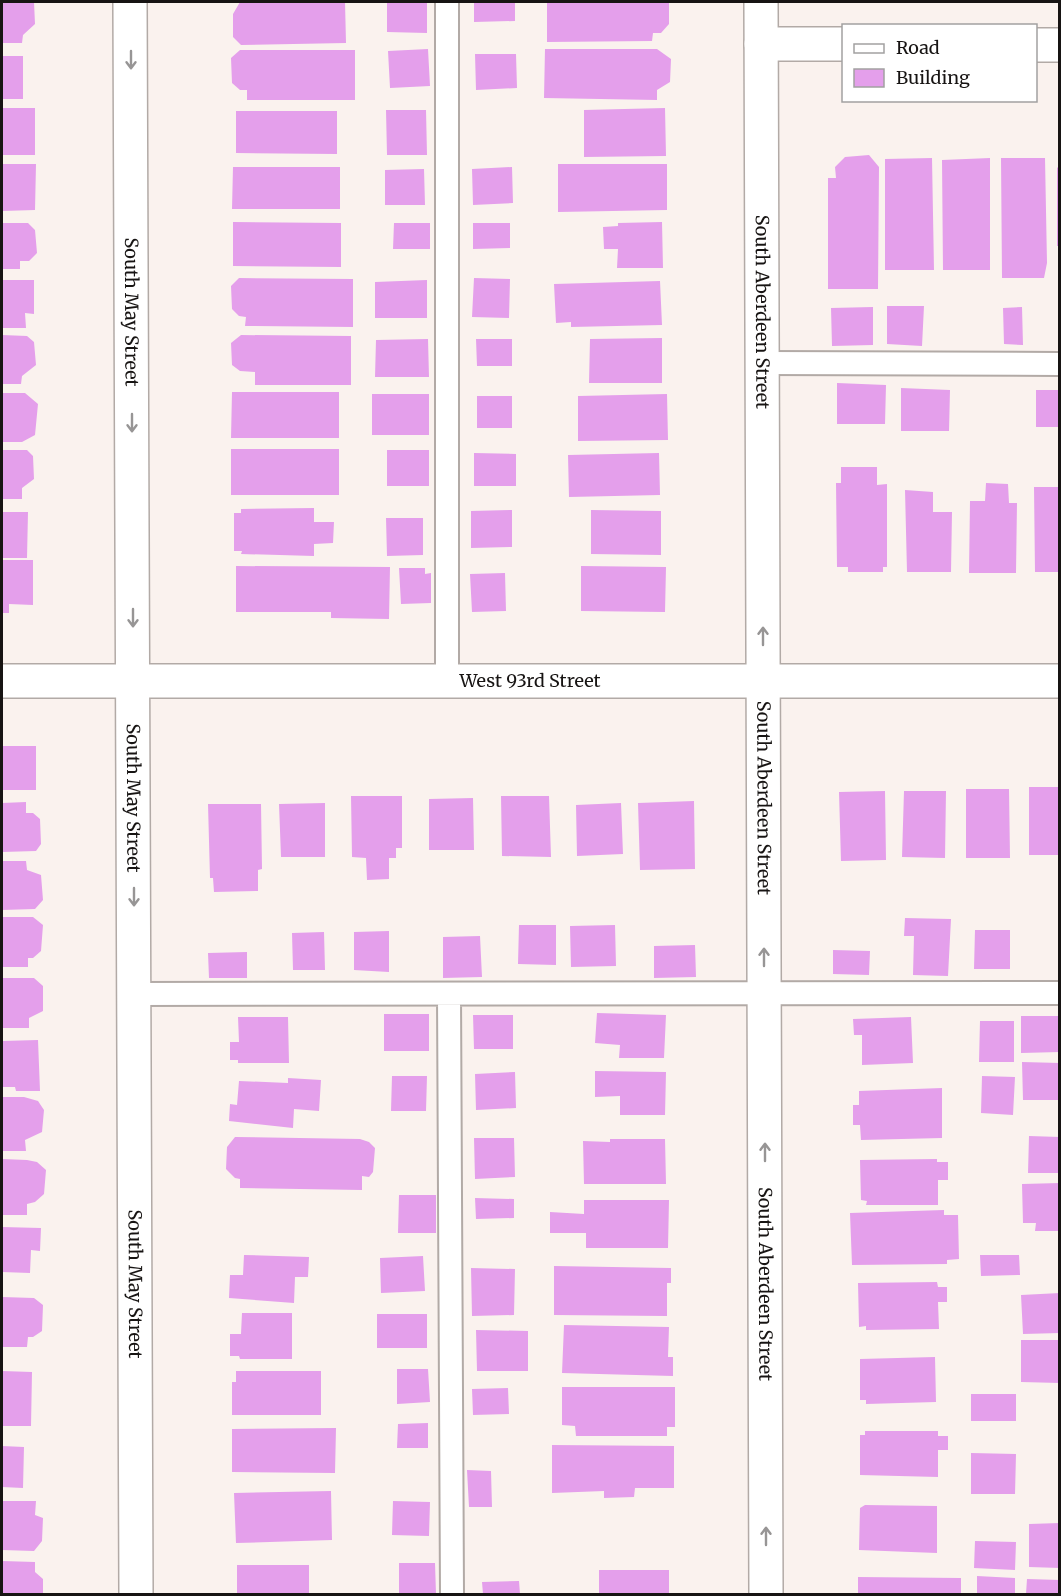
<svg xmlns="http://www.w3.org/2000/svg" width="1061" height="1596" font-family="Merriweather,serif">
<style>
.building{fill:#e49feb}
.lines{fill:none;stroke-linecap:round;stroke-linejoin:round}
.lane-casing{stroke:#b2aaa6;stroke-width:26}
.street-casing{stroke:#b2aaa6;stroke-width:36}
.lane{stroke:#fff;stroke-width:22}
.street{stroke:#fff;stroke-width:33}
.oneway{stroke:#979595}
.labels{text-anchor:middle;stroke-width:5;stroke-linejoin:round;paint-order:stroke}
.street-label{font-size:18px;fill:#171413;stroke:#fff}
</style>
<rect width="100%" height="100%" fill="#faf2ee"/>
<!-- building -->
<path class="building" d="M2,2h32l1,22 -12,11 -1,8h-20z
M240,2h105l1,41 -105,2 -8,-8v-23z
M387,2h40v31l-40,-1z
M474,2h41v19l-41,1z
M547,2h122v22l-8,9h-8l-1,8 -105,1z
M428,49l2,37 -40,2 -2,-37z
M545,49h112l14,10 -1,23 -13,8v10l-113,-2z
M240,50h115v50h-108v-10h-7l-8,-7 -1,-25z
M475,54h41l1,34 -41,2z
M2,56h21v43h-21z
M2,108h33v47h-33z
M665,108l1,48 -82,1v-47z
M386,110h40l1,45h-40z
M236,111h101v43l-101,-1z
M869,155l10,12 -1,122h-50v-111h8l-1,-11 10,-10z
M932,158l2,112h-49v-111z
M990,158v112h-47l-1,-110z
M1001,158h44l2,105 -3,15h-42z
M2,164h34l-1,46 -33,1z
M558,164h109v46l-109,2z
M1060,165v81h-3v-78z
M233,167h107v42h-108z
M512,167l1,36 -40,2 -1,-36z
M424,169l1,36h-40v-35z
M233,222l108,1v44l-108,-1z
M662,222l1,46h-46l1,-19h-14l-1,-22 15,-1v-3z
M2,223h26l7,7 2,23 -8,8h-9v8h-18z
M394,223h36v26h-37z
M473,223h37v25l-37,1z
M239,278l114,1v48l-108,-1 1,-9 -7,-1 -7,-7 -1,-23z
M474,278l36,1 -1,39 -37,-1z
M2,280h32v34l-9,-1 1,15h-24z
M427,280v38h-52v-36z
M660,281l2,44 -91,2v-5l-15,1 -2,-39z
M887,306h37l-2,40 -35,-2z
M873,307v38l-41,1 -1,-38z
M1022,307l1,38 -19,-1 -1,-36z
M2,335l25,1 7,6 2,23 -14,11 -1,8h-19z
M241,335l110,1v49h-96v-13l-15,-1 -8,-6 -1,-22z
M662,338v45h-73l1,-44z
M428,339l1,38h-54l1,-37z
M476,339h36v27h-35z
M837,383l49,2 -1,39h-48z
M901,388l49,2 -1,41h-48z
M1036,390h24v37h-24z
M232,392h107v46h-108z
M2,393h23l13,11 -3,31 -13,7h-20z
M372,394h57v41h-57z
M667,394l1,46 -90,1v-45z
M477,396h35v32h-35z
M231,449h108v46h-108z
M2,450h25l6,6 1,23 -12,9v11h-20z
M387,450h42v36h-42z
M474,453l42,1v32h-42z
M659,453l1,42 -91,2 -1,-42z
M841,467h36v18l10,-1v83h-4v5h-35v-5h-11l-1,-84h5z
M986,483l22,1 1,19h8l-1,70h-47l1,-72h15z
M1034,487h26v85h-25z
M905,490l28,2v20h19l-1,60h-44z
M314,508v14h20l-1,21 -19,1v12l-73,-2 1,-3h-8v-38h7v-4z
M512,510v37l-41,1v-37z
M591,510l70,1v44l-70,-1z
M2,512h26l-1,46h-25z
M386,518h37v37l-36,1z
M2,560h31v45l-24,-1v9h-7z
M236,566l154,1 -1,52 -58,-1v-6h-95z
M581,566l85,1 -1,45 -84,-1z
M399,568h26v6l6,-1v30l-30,1z
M505,573l1,38 -34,1 -2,-38z
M2,746h34v44h-34z
M1029,787h31v68h-31z
M966,789h43l1,69h-44z
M885,791l1,69 -45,1 -2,-69z
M904,791h42l-1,67 -43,-1z
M351,796h51v52h-6v10h-7v21l-22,1 -1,-22 -14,-1z
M501,796h48l2,61 -49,-1z
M473,798l1,52h-45v-51z
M694,801l1,68 -55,1 -2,-67z
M26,802v11h7l7,6 1,25 -5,7 -34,1v-49z
M325,803v54h-44l-2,-53z
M621,803l2,51 -46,2 -1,-51z
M208,804h53l1,65 -4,1v21l-44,1 -1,-14h-3z
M2,861h24l1,9 14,5 2,25 -8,9 -33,1z
M2,917h31l10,8 -2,26 -8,7h-5v9h-26z
M905,918l46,1 -3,57 -35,-1 1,-39h-10z
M519,925h37v40l-38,-1z
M615,925l1,41 -45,1 -1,-41z
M975,930h35v39h-36z
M389,931v41l-35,-2v-38z
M324,932l1,38h-32l-1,-37z
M480,936l2,41 -39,1v-41z
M695,945l1,32 -42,1v-32z
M833,950l37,1 -1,24 -36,-1z
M247,952v26h-38l-1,-25z
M2,978h32l9,8v25l-14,7v10h-27z
M597,1013l69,2 -2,43h-45l1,-13 -25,-2z
M384,1014h45v37h-45z
M473,1015h40v34h-39z
M1021,1016h39v36l-39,1z
M238,1017h50l1,46h-51v-3h-8v-18h9z
M911,1017l2,46 -51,2v-30h-8l-1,-16z
M980,1021h34v41h-35z
M38,1040l2,51h-24l-1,-4h-13v-46z
M1022,1062l38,1v37h-37z
M595,1071l71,1 -1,43h-45v-19l-25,1z
M515,1072l1,36 -40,2 -1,-36z
M392,1076h35l-1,35h-35z
M982,1076l33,1 -2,38 -32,-2z
M288,1078l33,2 -2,31 -25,-2 -1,19 -64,-7 1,-17 7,1 2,-24 49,2z
M942,1088v50l-81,2 -1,-15h-7v-20h6v-14z
M2,1097h22l14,4 6,9 -2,22 -17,8 1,11h-24z
M1029,1136l31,1v36h-32z
M235,1137l125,2 9,3 6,6 -2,24 -4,5 -7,-1v14l-122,-2v-9l-5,-1 -9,-9 1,-22z
M474,1138h40l1,39 -40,2z
M610,1139h55l1,45h-82l-1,-43 27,1z
M2,1159l25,1 10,2 9,8 -2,24 -9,8 -8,2v11h-25z
M937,1159v3h11v18h-10v25h-72l1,-4 -6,-1 -1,-40z
M1060,1183v48h-25l1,-8h-13l-1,-39z
M399,1195h37v38h-38z
M475,1198l39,1v19l-38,1z
M584,1200h85l-1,48h-82v-15h-36v-21l34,2z
M944,1210v5h14l1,44 -12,1v4l-95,1 -2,-52z
M2,1227l39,1 -1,23 -9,-1 -1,23 -28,-1z
M244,1255l65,2 -1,20h-13l-1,26 -65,-5 1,-23h13z
M980,1255h39l1,20 -39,1z
M423,1256l2,35 -44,2 -1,-35z
M554,1266l117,2v15h-4v33l-113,-1z
M471,1268l44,1 -1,46 -42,1z
M937,1282l1,5h9v15h-9l1,27 -73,1v-4l-7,1 -1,-44z
M1060,1293v40l-37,1 -2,-39z
M2,1297l32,1 9,7 -1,26 -9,6h-5l-1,10h-25z
M242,1313h50v46h-52l-1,-3h-9v-22h11z
M377,1314h50v34h-50z
M564,1325l105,2 -1,30h5v19l-111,-3z
M476,1330l52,1v40h-51z
M1021,1340h39v43l-39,-1z
M935,1357l1,45 -70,2v-4h-6v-41z
M397,1369h31l2,33 -33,2z
M2,1371l30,1 -1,54h-29z
M236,1371h85v44h-89v-33h4z
M562,1387h113v40h-8v9h-91l-1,-10 -13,-1z
M508,1388l1,26 -36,1 -1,-26z
M971,1394h45v27h-45z
M428,1423v25h-31l1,-24z
M336,1428l-1,45 -103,-1v-43z
M865,1431h73v5h10v14h-10v27l-78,-2v-40h5z
M552,1445l122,1v42h-39l-1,9 -30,1v-7l-52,2z
M2,1446l22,1 -1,41 -21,-1z
M971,1453l45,1 -1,40h-44z
M467,1470l24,1 1,36h-23z
M331,1491l1,49 -96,3 -2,-50z
M2,1501h34l-1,14 8,3 -1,23 -8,10 -32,-1z
M393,1501l37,1 -1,34 -37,-1z
M865,1505l72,1v47l-78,-3 1,-42z
M1060,1523v45l-31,-1v-43z
M975,1541l41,1 -1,28 -41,-2z
M2,1561l33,1v10l8,7v15h-41z
M399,1563h36l1,31h-37z
M237,1565h72v29h-72z
M599,1570h70v24h-70z
M977,1576l38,2v16h-38z
M858,1577l103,1v16h-103z
M1027,1579l33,1v14h-34z
M519,1581l1,13h-37l-1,-12z"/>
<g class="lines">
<defs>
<path id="lane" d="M447,2v679
M762,363l298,1
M134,994l926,-1
M449,994l3,600"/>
<g id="street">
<path id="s1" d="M130,2l6,1592"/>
<path id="s2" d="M761,2l5,1592"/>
<path d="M761,44h83"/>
<path d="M1036,45h24"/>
<path id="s3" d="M2,681h1058"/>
</g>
</defs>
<!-- lane casing -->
<use href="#lane" class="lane-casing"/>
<!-- street casing -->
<use href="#street" class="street-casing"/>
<!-- lane -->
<use href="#lane" class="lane"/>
<!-- street -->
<use href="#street" class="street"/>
</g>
<!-- one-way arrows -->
<defs><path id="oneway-shaft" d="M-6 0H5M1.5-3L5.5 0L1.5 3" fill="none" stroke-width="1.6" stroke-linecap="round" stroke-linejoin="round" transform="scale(1.5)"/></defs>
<g class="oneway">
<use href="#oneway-shaft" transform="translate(131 60) rotate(90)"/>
<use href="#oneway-shaft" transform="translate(132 423) rotate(90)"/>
<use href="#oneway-shaft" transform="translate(133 618) rotate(90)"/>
<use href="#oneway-shaft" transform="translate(763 636) rotate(-90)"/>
<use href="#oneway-shaft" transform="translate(134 897) rotate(90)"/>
<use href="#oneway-shaft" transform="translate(764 957) rotate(-90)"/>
<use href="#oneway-shaft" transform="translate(765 1152) rotate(-90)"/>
<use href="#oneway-shaft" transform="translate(766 1536) rotate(-90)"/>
</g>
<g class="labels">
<!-- street labels -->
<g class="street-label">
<text dy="6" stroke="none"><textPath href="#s1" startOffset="310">South May Street</textPath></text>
<text dy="6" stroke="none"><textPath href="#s2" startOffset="310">South Aberdeen Street</textPath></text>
<text dy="6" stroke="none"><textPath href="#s3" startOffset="528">West 93rd Street</textPath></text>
<text dy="6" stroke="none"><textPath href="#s1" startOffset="796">South May Street</textPath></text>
<text dy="6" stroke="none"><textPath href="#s2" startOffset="796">South Aberdeen Street</textPath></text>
<text dy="6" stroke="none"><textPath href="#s1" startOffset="1282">South May Street</textPath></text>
<text dy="6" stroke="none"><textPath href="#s2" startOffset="1282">South Aberdeen Street</textPath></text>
</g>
</g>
<!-- border -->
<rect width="1061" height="1596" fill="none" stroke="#171413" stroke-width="6"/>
<!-- legend -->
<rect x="842" y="24" width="195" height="78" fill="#ffffff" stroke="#a2a1a1" stroke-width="1.5"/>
<rect x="854" y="44" width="30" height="9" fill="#ffffff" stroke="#a2a1a1" stroke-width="1.5"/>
<text x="896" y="54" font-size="18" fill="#171413">Road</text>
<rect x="854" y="69" width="30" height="18" fill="#e49feb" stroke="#a2a1a1" stroke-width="1.5"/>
<text x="896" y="84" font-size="18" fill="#171413">Building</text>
</svg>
